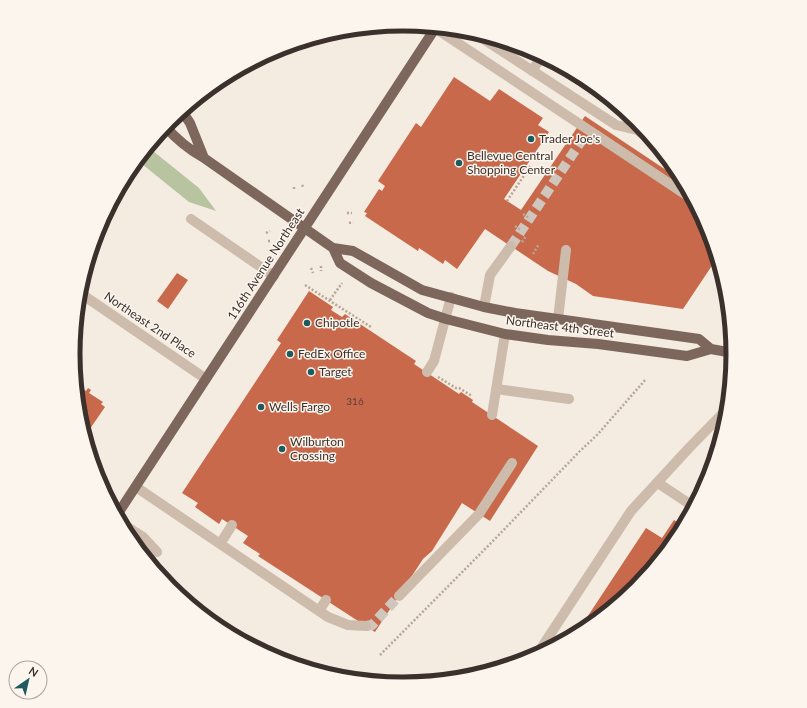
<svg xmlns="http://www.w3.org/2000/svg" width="807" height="708" font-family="Lato,sans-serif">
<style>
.green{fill:#b8c4a0}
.building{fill:#c8694b}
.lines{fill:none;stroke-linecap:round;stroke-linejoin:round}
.minor-tunnel{stroke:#cfc6bd;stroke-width:10;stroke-dasharray:10 5;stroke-linecap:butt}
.path{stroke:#b9a596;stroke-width:2.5;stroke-dasharray:2 2;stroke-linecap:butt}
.minor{stroke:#cdbbac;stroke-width:10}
.major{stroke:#7d675c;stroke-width:10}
.poi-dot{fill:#1f5a5e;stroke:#fbf5ee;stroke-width:1.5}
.labels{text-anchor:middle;stroke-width:3;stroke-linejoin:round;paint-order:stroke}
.number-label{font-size:10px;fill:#5e3e33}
.poi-label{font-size:12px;fill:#3b302b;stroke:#fbf5ee;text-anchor:start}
.street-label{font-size:12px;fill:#3b302b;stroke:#fbf5ee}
.rim{fill:none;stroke:#3b302b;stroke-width:5}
</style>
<rect width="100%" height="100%" fill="#f4ebe1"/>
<!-- green -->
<path class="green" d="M148,147l51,41 17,23 -27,-9 -52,-42z"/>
<!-- building -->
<path class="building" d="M563,67l24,13 45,36 -2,4 -71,-47z
M454,77l36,24 9,-12 44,29 -5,7 11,7 -45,67 17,11 64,-94 99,66 24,46 9,30 -34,51 -90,-13 -17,-12 -28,-13 -63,-42 -28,40 -12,-9 -2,4 -24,-16 -1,3 -53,-35 2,-3 -3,-1 15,-23 3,2 3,-5 -7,-5 38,-58 5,4z
M177,273l11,7 -20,29 -11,-8z
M309,291l24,16 -2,3 11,7 3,-3 71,47 -2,3 45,30 2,-2 12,8 -1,2 66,44 -48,75 -28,-18 -30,48 -9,8 -48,73 -117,-76 2,-2 -17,-11 5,-7 -26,-17 -3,5 -24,-17 3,-4 -16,-10 99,-150 -4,-3z
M76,384l10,7 2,-3 3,2 -2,3 14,9 -2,2 4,3 -20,29 -5,-18z
M674,520l10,6 -6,12 -41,50 -50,41 -11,5 70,-106 16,10z"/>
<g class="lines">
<!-- minor-tunnel -->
<path class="minor-tunnel" d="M511,246l73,-109
M366,626l6,-1 27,-29"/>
<!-- path -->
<path class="path" d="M302,185l2,3
M294,187v4
M507,201l24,-36
M347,213h5
M523,214l6,4
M349,223l4,-1
M515,226l6,4
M266,233l4,-2
M268,241h3
M522,242l4,-6
M533,254l6,-10
M321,266v5
M311,268l2,5
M305,285l66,42
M330,300l12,-17
M438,377l18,11h3l13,8
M380,655l111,-112 89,-92 18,-17 48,-55"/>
<!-- minor -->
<path class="minor" d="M435,28l259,172
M471,31l145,94 21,5 17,12
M532,71l10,-15
M191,219l83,57
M80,293l126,86
M484,307l6,-32 21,-29
M558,319l8,-69
M427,372l7,-11 17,-64
M496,389l73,10
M492,415l13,-81
M658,483l36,24
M136,487l192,130 20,8 18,1
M121,523l22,14 14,15
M220,544l12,-19
M399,596l80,-82 33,-51
M319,611l7,-11
M536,656l95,-145 58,-63 38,-39 1,-3"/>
<!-- major -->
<path class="major" d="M182,111l8,12 14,35
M165,126c11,13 25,24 39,32l129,90 20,3 69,39 62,17 31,6 184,26 12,10 22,4
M333,248l7,15 31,20 57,30 18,6 59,15 43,6 50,4 89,12 24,-7
M117,515l319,-488"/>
</g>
<!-- markers -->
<g class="poi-dot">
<circle cx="531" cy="139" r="4"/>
<circle cx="459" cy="163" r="4"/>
<circle cx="307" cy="323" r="4"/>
<circle cx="290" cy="354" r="4"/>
<circle cx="311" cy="372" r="4"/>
<circle cx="261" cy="407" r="4"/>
<circle cx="282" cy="449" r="4"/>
</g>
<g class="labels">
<!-- number labels -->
<g class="number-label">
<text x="355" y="405">316</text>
</g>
<!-- poi labels -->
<g class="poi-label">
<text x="539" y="143">Trader Joe's</text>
<text x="467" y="160">Bellevue Central<tspan x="467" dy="14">Shopping Center</tspan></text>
<text x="315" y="327">Chipotle</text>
<text x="298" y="358">FedEx Office</text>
<text x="319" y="376">Target</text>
<text x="269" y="411">Wells Fargo</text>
<text x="290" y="446">Wilburton<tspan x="290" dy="14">Crossing</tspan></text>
</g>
<!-- street labels -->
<g class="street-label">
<text transform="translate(266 264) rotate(-57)" y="4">116th Avenue Northeast</text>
<text transform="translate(150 325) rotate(34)" y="4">Northeast 2nd Place</text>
<text transform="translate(560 327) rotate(7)" y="4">Northeast 4th Street</text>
</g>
</g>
<!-- crop -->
<path d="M0 0H807V708H0ZM80 354a323 323 0 1 1 646 0a323 323 0 1 1-646 0Z" fill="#fbf5ee" fill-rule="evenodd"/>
<path class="rim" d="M80 354a323 323 0 1 1 646 0a323 323 0 1 1-646 0Z"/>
<!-- north arrow -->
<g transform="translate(28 680) rotate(34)"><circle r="19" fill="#fbf5ee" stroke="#aea6a0"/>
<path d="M0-3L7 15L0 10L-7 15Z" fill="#1f5a5e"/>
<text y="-6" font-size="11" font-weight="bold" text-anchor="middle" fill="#3b302b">N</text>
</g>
</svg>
